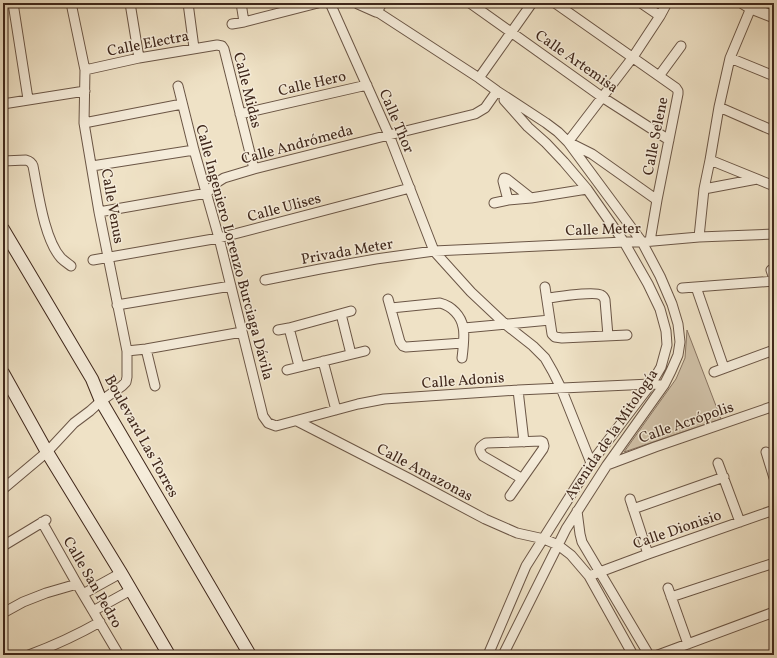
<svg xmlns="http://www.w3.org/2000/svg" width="777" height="658" font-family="Vollkorn,serif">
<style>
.green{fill:#d1c2a9;stroke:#887462}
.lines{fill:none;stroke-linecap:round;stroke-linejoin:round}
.minor-casing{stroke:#6b5646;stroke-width:11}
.tertiary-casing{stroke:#6b5646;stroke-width:13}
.secondary-casing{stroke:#3f271b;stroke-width:14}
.minor{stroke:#f5ecda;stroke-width:9}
.tertiary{stroke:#f5ecda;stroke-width:11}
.secondary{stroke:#f5ecda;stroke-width:12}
.labels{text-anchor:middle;stroke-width:3;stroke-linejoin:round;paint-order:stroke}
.street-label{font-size:15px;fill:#3f271b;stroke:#f5ecda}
</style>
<rect width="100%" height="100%" fill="#efe2c6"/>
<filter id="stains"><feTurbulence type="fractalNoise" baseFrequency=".005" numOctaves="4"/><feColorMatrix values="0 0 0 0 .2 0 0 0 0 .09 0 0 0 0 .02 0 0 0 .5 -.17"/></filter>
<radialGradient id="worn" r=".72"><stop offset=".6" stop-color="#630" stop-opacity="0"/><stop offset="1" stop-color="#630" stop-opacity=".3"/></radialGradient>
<!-- green -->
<path class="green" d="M687,330l34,89 -97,33 52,-73 9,-21z"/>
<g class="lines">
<defs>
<path id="minor" d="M13,3l15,96
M130,3l9,55
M188,3l6,45
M241,3l3,19
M330,3l59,132 45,116 37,41 34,32 28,22 12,12 8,14 8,16 30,75
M470,3l132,94 67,43
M555,3l121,85 2,3v3l-21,106 -7,41
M641,3l19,13
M376,11l103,67 18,13 49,32 12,9 10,10 74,100 18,34 12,28 6,20 2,18 -2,13 -7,16 -7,14 -57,80 -41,64 -63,126
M232,24l12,-2 74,-19
M730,58l44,18
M85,70l54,-12 78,-13 5,1 2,3 30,120
M659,76l22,-30
M479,78l53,-75
M178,86l16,64 25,88 44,178 5,7 8,3 82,-22 26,-5 134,-9 133,-6 13,1
M3,104l82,-13
M719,107l55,24
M240,114l127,-29
M84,123l98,-19
M710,160l64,26
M3,161l23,-1c4,1 6,3 7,6 5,25 11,73 28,92 3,3 6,5 10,8
M92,166l102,-16
M704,189l53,-10
M508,200l-5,-19 1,-3 3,1 24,19
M657,200l-65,-46 -24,-12 65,-85 27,-41 7,-13
M494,203l14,-3 23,-2 56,-9
M99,212l108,-19 9,-10 8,-5 30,-9 135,-34 86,-21 10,-6 12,-17
M699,237l5,-48 6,-29 9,-53 11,-49 23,-55
M93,260l126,-22 191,-50
M771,270l3,9
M265,280l55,-11 56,-10 58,-8 190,-9h18l57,-5 75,-3
M545,287l7,47 3,3 7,1 65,-3
M696,287l28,81
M682,288l92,-7
M547,298c10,-1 47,-7 54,-3 2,1 3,2 4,5l3,36
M388,299l12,43 3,4 3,1 57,-4
M117,305l114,-19
M391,308l49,-5c12,3 21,13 23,24 2,7 0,23 -1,31
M341,314l10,40
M289,328l10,38
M464,328l86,-8
M278,330l11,-2 62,-17
M146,349l9,37
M127,351l19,-2 96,-17
M323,361l13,49
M287,370l78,-19
M714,372l60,-22
M518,390l6,52
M297,421l111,57 77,41 32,14 27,6 14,6 13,10 18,21 44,79
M766,452l8,26
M718,463l22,59
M607,465l48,-18 119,-41
M3,489l44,-37 27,-29 16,-12 11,-10 21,-15 4,-4 1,-5v-26l-28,-139 -15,-89 1,-53 -14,-67
M510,496l33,-47 1,-3 -1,-4 -2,-1 -55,2c-7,4 -8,6 -3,13l38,22
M630,499l18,55
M633,509l91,-32
M577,511l3,23 2,8 67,113
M42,522l35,62 16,27 26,44
M3,546l43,-26
M589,576l59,-22 126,-44
M668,588l20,56
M83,594l38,-21
M671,597l103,-34
M93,611l38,-21
M3,613l20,-11 23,-9 31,-9
M29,655c24,-9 48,-20 71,-33
M488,655l38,-89 65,-103 60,-79 10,-17 6,-22 -1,-14 -6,-22 -12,-25 -24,-42 -37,-53 -23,-27 -18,-19 -18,-16 -24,-27
M658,655l116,-43"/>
<path id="tertiary" d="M358,3l18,8 5,-8
M743,3l8,5 23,9"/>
<path id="secondary" d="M3,229l89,150 9,22 149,254
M3,373l44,79 74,121 48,82"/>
</defs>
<!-- minor casing -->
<use href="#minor" class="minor-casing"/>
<!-- tertiary casing -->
<use href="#tertiary" class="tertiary-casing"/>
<!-- secondary casing -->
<use href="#secondary" class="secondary-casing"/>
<!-- minor -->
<use href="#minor" class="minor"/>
<!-- tertiary -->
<use href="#tertiary" class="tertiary"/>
<!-- secondary -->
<use href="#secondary" class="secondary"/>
</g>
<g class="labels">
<!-- street labels -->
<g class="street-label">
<text transform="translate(148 43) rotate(-11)" y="5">Calle Electra</text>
<text transform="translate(577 61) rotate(35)" y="5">Calle Artemisa</text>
<text transform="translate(312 83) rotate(-13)" y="5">Calle Hero</text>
<text transform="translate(248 90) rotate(76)" y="5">Calle Midas</text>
<text transform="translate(397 121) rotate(67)" y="5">Calle Thor</text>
<text transform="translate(655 136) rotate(-79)" y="5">Calle Selene</text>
<text transform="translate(297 144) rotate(-15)" y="5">Calle Andrómeda</text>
<text transform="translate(113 206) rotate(80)" y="5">Calle Venus</text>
<text transform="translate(284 207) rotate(-15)" y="5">Calle Ulises</text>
<text transform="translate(603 229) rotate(-2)" y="5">Calle Meter</text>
<text transform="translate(347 251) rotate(-10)" y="5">Privada Meter</text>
<text transform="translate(235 252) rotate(75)" y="5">Calle Ingeniero Lorenzo Burciaga Dávila</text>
<text transform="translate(463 380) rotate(-4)" y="5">Calle Adonis</text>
<text transform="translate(686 422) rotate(-19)" y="5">Calle Acrópolis</text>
<text transform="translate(611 434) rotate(-56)" y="5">Avenida de la Mitología</text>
<text transform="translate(142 436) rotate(61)" y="5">Boulevard Las Torres</text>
<text transform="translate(425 472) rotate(28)" y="5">Calle Amazonas</text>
<text transform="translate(677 529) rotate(-19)" y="5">Calle Dionisio</text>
<text transform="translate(93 582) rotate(60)" y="5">Calle San Pedro</text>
</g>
</g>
<!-- margin -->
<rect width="777" height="658" fill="none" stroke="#efe2c6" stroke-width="16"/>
<rect x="4" y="4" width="769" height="650" fill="none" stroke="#3f271b" stroke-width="2"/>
<rect x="8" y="8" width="761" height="642" fill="none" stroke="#3f271b"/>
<rect width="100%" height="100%" filter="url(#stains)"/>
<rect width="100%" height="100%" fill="url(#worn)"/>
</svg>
